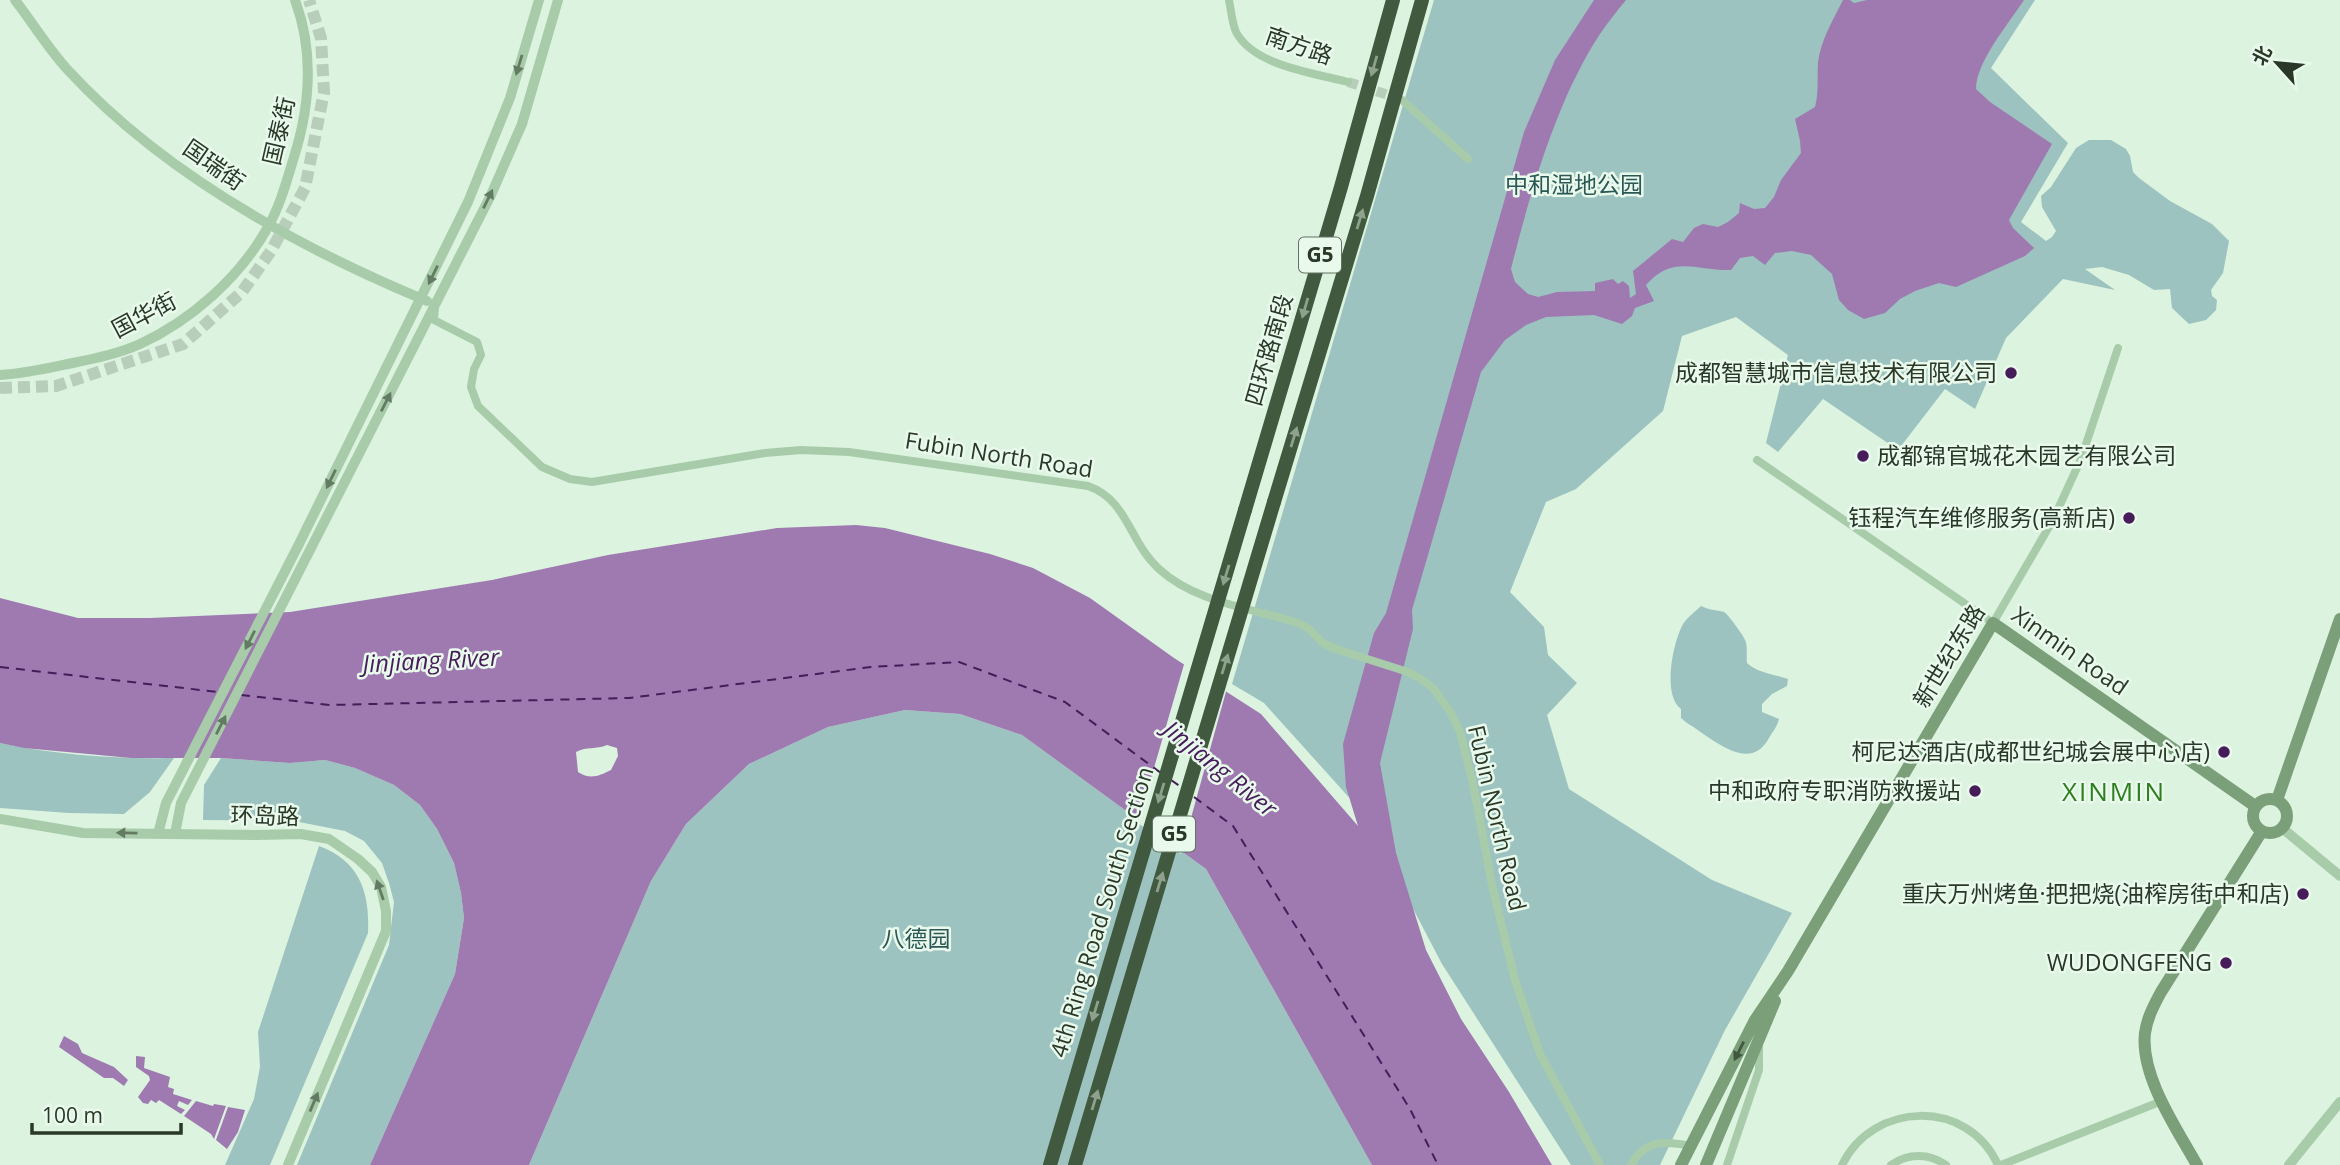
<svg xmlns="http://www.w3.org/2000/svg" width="2340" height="1165" font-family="'Open Sans','Noto Sans SC',sans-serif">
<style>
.green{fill:#9cc3c0}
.water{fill:#9e7ab1;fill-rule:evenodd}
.pier{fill:#dcf3df}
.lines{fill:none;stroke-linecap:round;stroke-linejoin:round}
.ferry{stroke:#461c5b;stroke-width:2;stroke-dasharray:9 7;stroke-linecap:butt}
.tertiary-tunnel{stroke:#b8ceba;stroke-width:10;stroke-dasharray:10 5;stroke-linecap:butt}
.secondary-tunnel{stroke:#b8ceba;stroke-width:12;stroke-dasharray:12 6;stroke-linecap:butt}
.minor{stroke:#a8ccaa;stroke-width:8}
.tertiary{stroke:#a8ccaa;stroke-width:10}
.secondary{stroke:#7a9f79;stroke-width:12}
.motorway{stroke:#41593f;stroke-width:14}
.motorway-bridge{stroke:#41593f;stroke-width:14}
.oneway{fill:#637b62}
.oneway2{fill:#8da18d}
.oneway3{fill:#425740}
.poi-dot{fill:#461c5b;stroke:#e9faec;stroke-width:2.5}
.labels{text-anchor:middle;stroke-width:5;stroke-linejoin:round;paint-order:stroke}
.shield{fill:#e9faec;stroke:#637263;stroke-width:2}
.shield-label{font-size:21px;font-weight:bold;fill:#2a3828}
.street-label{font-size:23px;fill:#2a3828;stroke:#e9faec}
.park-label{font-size:23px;fill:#2b5756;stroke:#e9faec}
.poi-label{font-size:23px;fill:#2a3828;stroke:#e9faec;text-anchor:end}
.water-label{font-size:24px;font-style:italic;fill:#461c5b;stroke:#e9faec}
.quarter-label{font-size:26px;letter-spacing:2px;fill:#2d7e1e;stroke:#e9faec}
</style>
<rect width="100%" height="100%" fill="#dcf3df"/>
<!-- green -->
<path class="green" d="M1434,0h601l-44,68 77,75 -47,79 25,19 6,-4 4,-6 -14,-24 -1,-11 10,-9 25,-39 13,-8h22l15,9 4,7 3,16 6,6 31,23 42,23 17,17 -6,32 -12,17 1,6 5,4 -1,10 -10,10 -17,4 -17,-16 -2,-19 -16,1 -25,-15 -27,-8 -17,2 30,21 -52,-11 -57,59 -31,71 -30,-20 -47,61 -75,-51 -45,53 -12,-9 22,-88 -52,-38 -54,19 -19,75 -87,78 -30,13 -36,90 34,35 4,28 29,28 -30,32 22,74 143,91 80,33 -67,117 -65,135h-89l-129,-201 -79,-151 -99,-110 -32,-19z
M1701,606c8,4 15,4 23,6 3,1 20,24 21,28 3,5 1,17 2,23 10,10 27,11 41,16l-1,7 -15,8 -10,10v8l17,7c-2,8 -6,12 -10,19 -20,37 -58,-1 -82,-15l-6,-5v-9c-19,-14 -8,-65 1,-83 4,-8 13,-14 19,-20z
M905,710l55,4 62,21 184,134 166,296h-843l122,-284 35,-57 63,-60 79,-37z
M0,743c57,12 116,16 174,15l-24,34 -26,22 -55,-1 -69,-5z
M221,758l69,5 35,-3 30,8 39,17 26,20 17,24 17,34 7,30 3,25 -9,56 -85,191h-73l92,-220 5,-43 -5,-19 -7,-20 -18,-22 -19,-10 -51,-10 -91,-1 1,-35z
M319,846c41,15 51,47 49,87l-98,232h-45l29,-66 6,-32 -2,-35z"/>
<!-- water -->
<path class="water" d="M1594,0h32c-9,11 -18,22 -26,34 -43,65 -70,159 -89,235l4,13 13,12 10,3 19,-5 38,-1v-8l18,-4 5,5 5,-3 6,5 1,12 6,-4 -3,-23 39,-32 11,3 11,-14 9,-4 15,3 10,-5 11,-9 1,-10 14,6 11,-1 9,-11 7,-17 20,-27 -1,-12 -5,-22 20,-12c4,-15 2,-30 3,-45 3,-22 15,-42 25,-62h7l4,3 13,-3h157c-15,23 -48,62 -48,89l14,13 62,42 -43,76 4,8 21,20 -9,8 -69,31 -17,-4 -24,8 -15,8 -15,14 -21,6 -16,-9 -9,-10 -7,-26 -21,-19 -19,-4 -17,2 -10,12 -12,-9 -13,2 -9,12c-35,1 -58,-16 -85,15l8,16 -19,7 -3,8 -10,8 -28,-9 -48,2 -20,8 -21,15 -24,32 -69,238 1,19 -33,134 16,90 30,97 35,69 48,73 43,73h-180l-166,-296 -184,-134 -62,-21 -55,-4 -77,17 -79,37 -63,60 -35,57 -122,284h-159l85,-191 9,-56 -3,-25 -7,-30 -17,-34 -17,-24 -26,-20 -39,-17 -30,-8 -35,3 -69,-5h-90l-107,-10 -24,-5v-145l78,20h72l140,-6 202,-32 116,-25 169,-27 79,-3 29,3 105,26 43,14 57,30 84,60 87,56 97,112 -12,-39 -3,-43 31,-111 12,-20 138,-481 31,-72zM607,745l10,3 1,8 -7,14c-12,6 -21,10 -33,2l-2,-20c11,-6 20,-2 31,-7z
M64,1036l14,8 4,9 32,14 14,13 -4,6 -11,-8h-9l-45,-31z
M136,1056l9,1 -1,11 26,9 -2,10 6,2 -1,5 19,6 -4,5 -9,-4 -2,5 8,4 -4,4 -22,-14 -3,3 -5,-3 -3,4 -5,-1 -5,-6 12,-17 -1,-4 -13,-9z
M196,1101l17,5 1,-2 12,2 -12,33 -3,-5 -27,-18z
M228,1107l17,3 -7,22 -11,17 -11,-9z"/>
<!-- pier -->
<path class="pier" d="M1185,661l42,27 -46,166 -43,-31z"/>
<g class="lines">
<!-- ferry -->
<path class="ferry" d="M0,667l218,25
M241,695l89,10 299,-7 242,-31 88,-5 106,40 96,71
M1171,780l10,7
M1194,797l39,29 177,283 28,56"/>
<!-- tertiary-tunnel -->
<path class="tertiary-tunnel" d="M1348,82l53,17"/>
<!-- secondary-tunnel -->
<path class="secondary-tunnel" d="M0,388l56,-2 127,-42 59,-52 29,-41 34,-63 19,-96 -3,-54 -12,-38"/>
<!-- minor -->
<path class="minor" d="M1229,0c2,10 3,23 7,32 18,34 78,41 112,50
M1402,100l66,59
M435,307l-1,13 43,22 4,13 -7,14 -3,18 7,19 64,61 28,12 22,3 173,-29 36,-3 48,2 239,34c40,14 41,56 71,83 37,34 93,39 139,54l11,6 14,14 13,6 72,23 13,7 12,9 18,25 9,19 13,52 19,101 23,95 25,74 60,111
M1757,460l236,163 60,-103 28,-61 37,-111
M1631,1165c14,-26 34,-24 60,-19
M1727,1165l32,-95v-23
M1842,1165c31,-64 126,-67 156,0
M1891,1165c17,-12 38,-12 55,0
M2001,1165l161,-64"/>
<!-- tertiary -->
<path class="tertiary" d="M15,0c17,22 32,47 51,68 96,105 231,179 361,233
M0,375c23,-1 45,-6 68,-11 24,-5 50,-10 72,-20 52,-24 100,-67 128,-117 12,-21 19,-47 26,-70 16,-51 20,-106 1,-157
M0,819l83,14 174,2 44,-1 28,5 29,20 14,13 9,15 5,24v20l-98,234
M2282,828l58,48
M158,834l8,-31 132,-257 170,-344 42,-104 29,-98
M175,834l6,-31 310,-608 31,-71 36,-124
M2289,1165l51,-63"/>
<!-- secondary -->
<path class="secondary" d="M2253 816a17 17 0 1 1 34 0a17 17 0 1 1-34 0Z
M2277,800l63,-181
M1681,1165l74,-145 33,-49 205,-348 262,183
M1706,1165l69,-164
M2197,1165c-20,-36 -57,-89 -52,-132 2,-15 9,-28 16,-41l101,-161"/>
<!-- motorway -->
<path class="motorway" d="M1274,502l93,-306 55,-196
M1245,510l96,-323 52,-187"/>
<!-- motorway-bridge -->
<path class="motorway-bridge" d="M1050,1165l195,-655
M1075,1165l199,-663"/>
</g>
<!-- one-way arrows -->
<defs><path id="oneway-solid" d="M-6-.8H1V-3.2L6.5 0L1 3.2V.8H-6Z" transform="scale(1.75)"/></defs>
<g class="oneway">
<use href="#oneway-solid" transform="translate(519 65) rotate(107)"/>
<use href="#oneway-solid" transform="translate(488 199) rotate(-64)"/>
<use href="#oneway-solid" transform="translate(433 275) rotate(116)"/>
<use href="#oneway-solid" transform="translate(386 402) rotate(-63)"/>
<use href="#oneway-solid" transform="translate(331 479) rotate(116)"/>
<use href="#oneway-solid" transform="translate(250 640) rotate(117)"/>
<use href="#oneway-solid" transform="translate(221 725) rotate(-63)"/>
<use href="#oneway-solid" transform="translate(127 833) rotate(-179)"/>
<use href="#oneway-solid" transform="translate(380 890) rotate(-109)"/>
<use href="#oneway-solid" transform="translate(314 1102) rotate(-67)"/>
</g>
<g class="oneway2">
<use href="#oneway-solid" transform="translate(1374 66) rotate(106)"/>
<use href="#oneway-solid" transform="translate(1360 219) rotate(-73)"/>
<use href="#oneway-solid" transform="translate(1305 308) rotate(106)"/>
<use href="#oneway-solid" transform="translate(1294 437) rotate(-73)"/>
<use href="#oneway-solid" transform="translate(1226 575) rotate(107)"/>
<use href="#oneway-solid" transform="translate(1225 664) rotate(-73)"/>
<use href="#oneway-solid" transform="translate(1161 793) rotate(107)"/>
<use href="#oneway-solid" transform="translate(1160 882) rotate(-73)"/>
<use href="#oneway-solid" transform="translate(1095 1011) rotate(107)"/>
<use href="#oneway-solid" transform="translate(1095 1100) rotate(-73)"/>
</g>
<use class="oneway3" href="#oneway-solid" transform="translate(1739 1051) rotate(117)"/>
<!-- markers -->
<g class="poi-dot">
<circle cx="2011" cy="373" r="7"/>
<circle cx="1863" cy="456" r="7"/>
<circle cx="2129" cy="518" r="7"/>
<circle cx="2224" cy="752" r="7"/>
<circle cx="1975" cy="791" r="7"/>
<circle cx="2303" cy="894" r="7"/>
<circle cx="2226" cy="963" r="7"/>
</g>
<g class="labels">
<!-- shield labels -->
<g class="shield">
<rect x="1299" y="237.5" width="42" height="35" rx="5"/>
<rect x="1153" y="816.5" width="42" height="35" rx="5"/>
</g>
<g class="shield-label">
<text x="1320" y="262">G5</text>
<text x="1174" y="841">G5</text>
</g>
<!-- street labels -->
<g class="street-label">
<text transform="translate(1299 46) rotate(19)" y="8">南方路</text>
<text transform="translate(279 131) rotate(-77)" y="8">国泰街</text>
<text transform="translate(214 165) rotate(35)" y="8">国瑞街</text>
<text transform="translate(144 315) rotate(-28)" y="8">国华街</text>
<text transform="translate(1269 350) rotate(-74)" y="8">四环路南段</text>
<text transform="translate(999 455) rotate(9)" y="8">Fubin North Road</text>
<text transform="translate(2070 651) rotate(35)" y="8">Xinmin Road</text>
<text transform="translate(1949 656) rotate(-59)" y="8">新世纪东路</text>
<text transform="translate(265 816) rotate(1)" y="8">环岛路</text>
<text transform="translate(1497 818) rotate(77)" y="8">Fubin North Road</text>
<text transform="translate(1102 912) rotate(-73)" y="8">4th Ring Road South Section</text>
</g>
<!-- park labels -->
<g class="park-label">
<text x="1574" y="193">中和湿地公园</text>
<text x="916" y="947">八德园</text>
</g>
<!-- poi labels -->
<g class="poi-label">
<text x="1997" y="381">成都智慧城市信息技术有限公司</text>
<text x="1877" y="464" text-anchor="start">成都锦官城花木园艺有限公司</text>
<text x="2115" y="526">钰程汽车维修服务(高新店)</text>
<text x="2210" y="760">柯尼达酒店(成都世纪城会展中心店)</text>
<text x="1961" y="799">中和政府专职消防救援站</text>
<text x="2289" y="902">重庆万州烤鱼·把把烧(油榨房街中和店)</text>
<text x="2212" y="971">WUDONGFENG</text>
</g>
<!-- water labels -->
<g class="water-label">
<text transform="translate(431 661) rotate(-3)" y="8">Jinjiang River</text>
<text transform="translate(1220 769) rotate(39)" y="8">Jinjiang River</text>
</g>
<!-- quarter labels -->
<g class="quarter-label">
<text x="2114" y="801">XINMIN</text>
</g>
</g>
<!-- north arrow -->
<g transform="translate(2277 63) rotate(297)" stroke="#e9faec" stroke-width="5" paint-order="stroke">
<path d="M0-5L12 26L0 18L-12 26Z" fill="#2a3828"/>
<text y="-10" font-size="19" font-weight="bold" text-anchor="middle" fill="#2a3828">北</text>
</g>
<!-- scale -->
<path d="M32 1123v10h149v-10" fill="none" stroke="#2a3828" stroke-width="3.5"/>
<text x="42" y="1123" font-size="21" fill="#2a3828" stroke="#e9faec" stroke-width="5" paint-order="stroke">100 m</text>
</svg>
